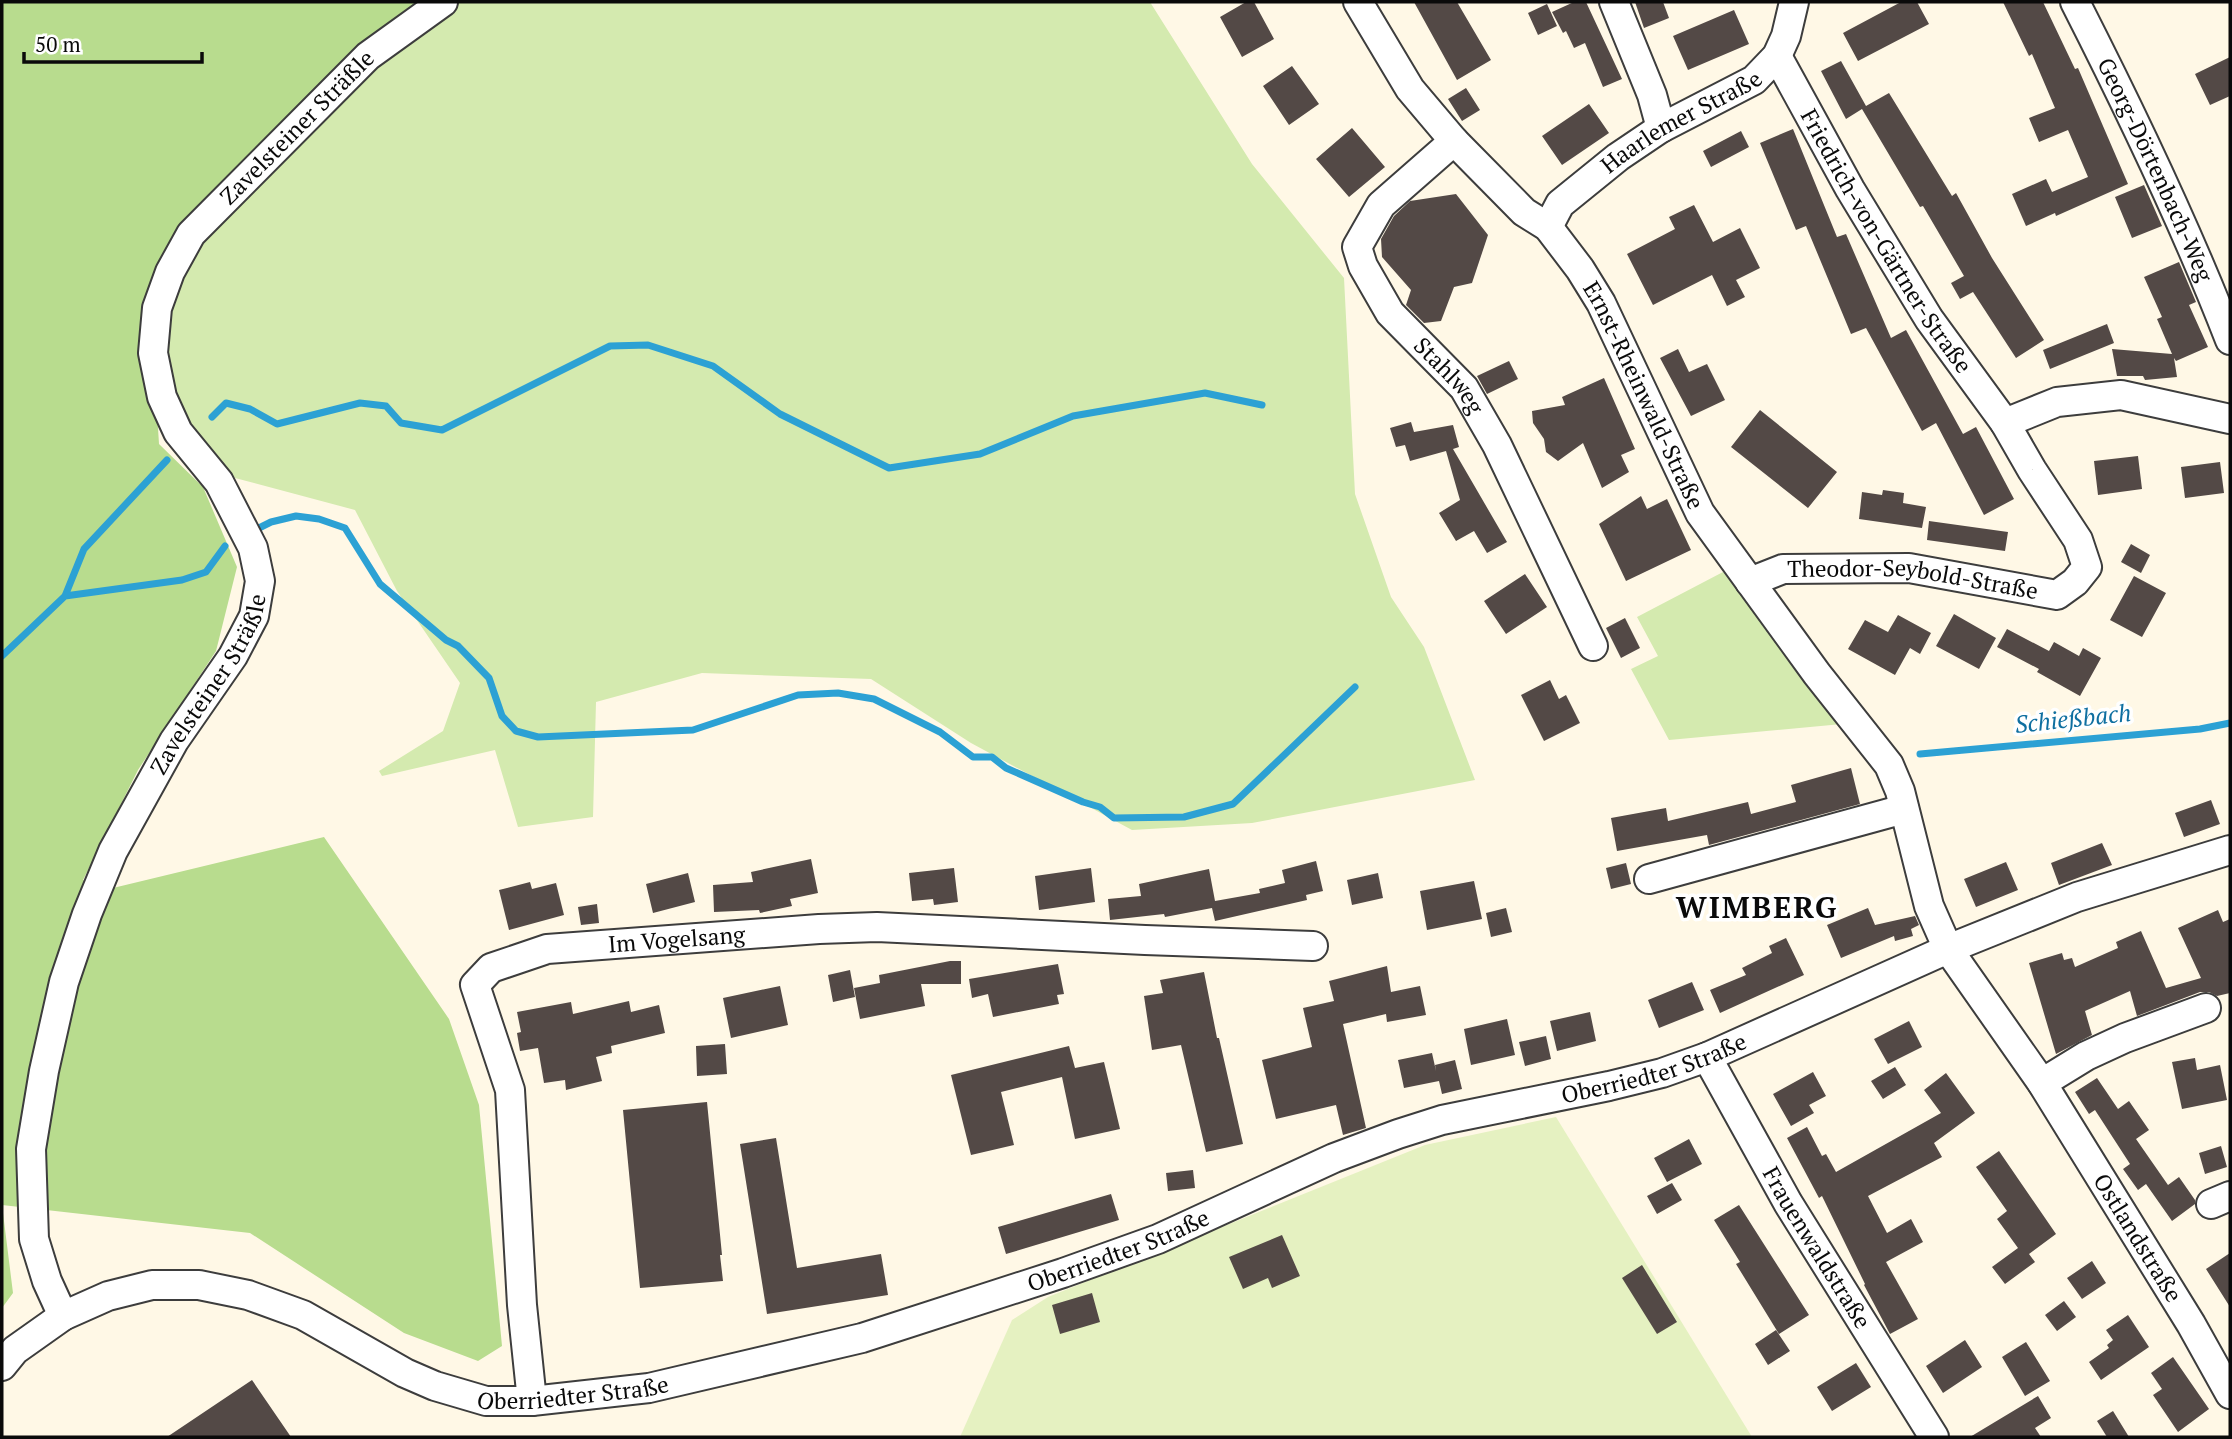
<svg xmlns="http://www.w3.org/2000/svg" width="2232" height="1439" font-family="'PT Serif',serif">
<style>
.green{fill:#d4eaaf}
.forest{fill:#b8dc8e}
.pitch{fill:#e5f1c1}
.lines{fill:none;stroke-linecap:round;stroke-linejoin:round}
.stream{stroke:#2ca1d4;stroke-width:7}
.building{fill:#534946}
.street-casing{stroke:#3d3d3d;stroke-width:32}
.street{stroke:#fff;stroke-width:28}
.labels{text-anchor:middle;stroke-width:7;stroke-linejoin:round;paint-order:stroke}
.street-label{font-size:23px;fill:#0a0a0a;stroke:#fff}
.water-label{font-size:24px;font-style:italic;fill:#0f6fa0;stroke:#fff}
.district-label{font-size:30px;font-weight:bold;letter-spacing:2px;fill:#0a0a0a;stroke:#fff}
</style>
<rect width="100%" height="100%" fill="#fff8e6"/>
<!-- green -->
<path class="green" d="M438,2h712l102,162 92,114 11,216 36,103 33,50 51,133 -223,43 -120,7 -161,-87 -100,-64 -169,-6 -106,29 -3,115 -75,10 -23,-77 -113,26 -3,-5 64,-40 17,-48 -63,-92 -42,-81 -120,-32 -79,-75 -5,-86 34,-80z
M1723,572l119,152 -173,16 -38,-71 27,-13 -21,-39z"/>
<!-- forest -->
<path class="forest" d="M2,2h436l-253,234 -34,81 8,127 44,43 34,80 -21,84 -78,119 -55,110 30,8 211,-51 125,182 30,86 23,241 -24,15 -74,-28 -154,-100 -248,-28 11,88 -11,15z"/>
<!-- pitch -->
<path class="pitch" d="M1556,1117l196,320h-792l52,-117 36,-23 377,-152z"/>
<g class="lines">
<!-- stream -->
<path class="stream" d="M212,417l14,-14 24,6 27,15 83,-21 26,3 15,17 41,7 168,-84 38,-1 65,21 67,48 109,54 91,-14 93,-38 132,-23 57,12
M257,529l14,-7 25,-6 23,3 26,9 35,56 66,56 12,6 31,32 13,38 14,15 22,6 155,-7 105,-35 40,-2 36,6 66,33 33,25h19l14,11 77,34 17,5 14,11 70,-1 49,-13 122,-117
M65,596l117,-16 24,-8 19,-26
M2,656l63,-60 19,-47 83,-89
M1920,754l280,-25 30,-6"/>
</g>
<!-- building -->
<path class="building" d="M1246,2h8l20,37 -32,18 -22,-40z
M1414,2h43l34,58 -34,20z
M1574,2h12l36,77 -19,8 -18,-44 -11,5 -8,-17 -3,2 -11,-21z
M1635,2h28l6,16 -25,10z
M1901,2h16l12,22 -71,37 -15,-28z
M2003,2h40l32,67 3,-1 50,116 -72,32 -1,-3 -29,13 -14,-32 34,-15 6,13 36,-15 -20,-47 -29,12 -10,-24 26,-10 -23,-54 -3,2z
M1547,4l10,22 -19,9 -10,-22z
M1734,10l15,34 -61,26 -15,-34z
M2230,57v39l-20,9 -15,-31z
M1841,61l25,45 23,-13 63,103 4,-3 36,65 52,82 -28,18 -43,-66 -13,7 -9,-16 13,-7 -41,-70 -3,1 -58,-98 -16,10 -25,-48z
M1292,66l27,38 -30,21 -26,-39z
M1466,88l14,22 -18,11 -14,-22z
M1589,104l20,29 -47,32 -20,-29z
M1352,128l33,39 -36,30 -33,-38z
M1793,129l44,108 9,-3 45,104 15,-8 57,104 13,-7 38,72 -30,16 -48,-92 -14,8 -56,-103 -15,6 -45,-108 -10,4 -36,-87z
M1741,131l8,16 -38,20 -8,-16z
M2144,185l18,41 -30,12 -17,-41z
M1456,194l32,41 -16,48 -18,4 -13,34 -17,2 -18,-18 5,-15 -29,-33 -1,-18 13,-23 16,-15z
M1694,205l19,37 27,-14 20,40 -24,12 9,17 -18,9 -15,-31 -59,30 -26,-51 48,-25 -6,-12z
M2179,262l17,40 -7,3 19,42 -32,14 -2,-3 3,19 -32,3 -2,-4h-26l-5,-27 60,5 -15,-35 5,-2 -18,-40z
M2107,324l7,19 -64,26 -7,-19z
M1678,349l11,23 18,-8 18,36 -34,16 -31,-58z
M1509,361l9,18 -31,15 -10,-18z
M1604,378l31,71 -14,6 8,17 -27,16 -19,-45 -25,18 -12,-9 -2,-13 -11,-16 -1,-12 33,-6 -3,-8z
M1760,410l77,62 -29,36 -77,-61z
M1411,422l3,10 39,-7 6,22 -6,2 54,93 -20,11 -13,-22 -18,10 -17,-28 21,-13 -14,-49 -36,10 -5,-16 -9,2 -6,-19z
M2138,456l4,33 -44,6 -4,-34z
M2220,462l4,31 -39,5 -4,-31z
M1883,490l21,3 -1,10 23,4 -4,21 -63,-9 3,-27 20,3z
M1641,496l6,13 20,-10 24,51 -65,31 -27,-57z
M1929,521l79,11 -3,19 -78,-11z
M2131,544l19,11 -9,18 -20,-11z
M1525,574l22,33 -41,27 -22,-33z
M2134,576l32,17 -24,44 -32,-17z
M1954,614l42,24 -17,31 -43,-23z
M1898,615l33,18 -11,21 -10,-6 -15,27 -47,-26 17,-29 23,12z
M1625,618l15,30 -19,10 -15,-30z
M2007,629l42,22 5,-9 25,14 4,-8 18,10 -21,38 -43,-24 2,-3 -42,-22z
M1550,680l9,19 7,-4 14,28 -36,18 -23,-46z
M1851,768l9,36 -151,41 -2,-10 -90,16 -6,-33 55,-10 2,13 80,-19 3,12 45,-12 -5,-17z
M2211,800l9,24 -36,13 -9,-24z
M2102,843l10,22 -53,20 -8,-22z
M811,859l7,34 -28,6 2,7 -32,7 -1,-3 -45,2 -1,-27 40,-3 -2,-10z
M1316,861l7,30 -17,4 1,5 -92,21 -3,-13 -47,9 -1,-3 -54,6 -2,-21 33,-3 -2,-12 70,-15 6,32 45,-8 -1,-4 26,-6 -3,-13z
M2006,862l12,28 -42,17 -12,-28z
M1626,863l5,21 -20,5 -5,-21z
M954,868l4,34 -24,3 -1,-6 -21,2 -3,-28z
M1091,868l4,34 -56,8 -4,-34z
M688,873l7,29 -42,11 -7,-29z
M1378,873l5,25 -31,7 -5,-25z
M1474,881l8,38 -55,11 -7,-39z
M530,882l2,7 24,-6 8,32 -55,15 -10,-40z
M597,904l2,19 -18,2 -3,-18z
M1506,908l6,24 -21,5 -5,-24z
M1868,908l7,17 40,-9 4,9 -8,4 2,7 -18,5 -1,-5 -53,22 -14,-33z
M2218,910l5,12 7,-3v74l-13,3 -8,-4h-9l-63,24 -7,-25 -45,20 7,24 -36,19 -27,-91 33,-10 2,7 8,-2 3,9 43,-19 -2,-6 25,-11 25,57 35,-10 -23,-50z
M1786,938l18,37 -84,38 -10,-23 36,-15 -4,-7 30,-15 -3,-7z
M950,961h11v23h-40l4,22 -65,13 -6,-31 26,-5 -1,-8z
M1058,964l6,30 -7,1 2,9 -66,13 -5,-23 -16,4 -3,-19z
M1387,966l4,26 29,-6 6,29 -39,7 -1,-8 -43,10 23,104 -23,7 -7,-30 -60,14 -14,-59 50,-13 -9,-39 31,-7 -5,-20z
M850,970l5,27 -22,5 -5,-27z
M1204,972l13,66h2l24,106 -37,8 -25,-107 -29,5 -8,-54 19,-3 -3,-13z
M1692,982l12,28 -45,18 -11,-28z
M780,986l8,39 -57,13 -8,-40z
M629,1001l2,11 28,-7 6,28 -54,13 1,7 -16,4 6,24 -36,9 -1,-10 -21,3 -6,-35 -18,3 -3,-18 4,-1 -4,-20 54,-10 2,12z
M1590,1012l6,29 -39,10 -7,-30z
M1507,1019l8,36 -44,10 -7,-36z
M1909,1021l13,26 -34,17 -14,-25z
M1546,1036l5,23 -26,7 -6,-24z
M725,1044l2,30 -30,2 -1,-30z
M1069,1046l6,22 29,-6 16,67 -45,10 -13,-62 -61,15 13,53 -43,10 -20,-80z
M1432,1053l4,18 -1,-6 20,-5 7,29 -20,5 -3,-13 -35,7 -6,-28z
M2195,1058l2,12 23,-5 7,35 -45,9 -10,-47z
M1895,1067l11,18 -23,14 -12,-18z
M1813,1072l13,24 -17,9 5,8 -23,13 -18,-32z
M1946,1073l29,40 -41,30 8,14 -74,39 19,37 24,-14 12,23 -37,20 32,57 -28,15 -26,-49 1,-1 -43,-88 -3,2 -32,-60 20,-11 15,29 4,-2 10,18 105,-59 -17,-23z
M2097,1078l21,31 11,-8 20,29 -13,9 32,46 11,-8 16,23v4l-23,17 -26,-37 -8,6 -15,-21 7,-5 -35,-54 -6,4 -14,-22z
M707,1102l15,153h-2l3,26 -83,7 -17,-178z
M776,1138l21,130 84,-14 7,41 -121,19 -27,-170z
M1689,1139l13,25 -35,18 -13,-24z
M2221,1146l6,21 -22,7 -6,-21z
M1999,1151l57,83 -27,20 6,8 -30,22 -13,-17 26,-19 -21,-29 10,-8 -31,-44z
M1193,1170l2,18 -27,3 -2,-18z
M1672,1183l10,17 -25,14 -10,-18z
M1111,1194l8,26 -113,34 -8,-27z
M1739,1205l70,110 -30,19 -43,-70 4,-2 -26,-42z
M1282,1235l18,41 -28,12 -4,-10 -25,11 -14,-32z
M2230,1253v54l-24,-38z
M2092,1261l14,22 -24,16 -15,-21z
M1642,1265l35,57 -20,12 -35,-56z
M1092,1293l8,29 -40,12 -8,-29z
M2064,1301l12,16 -19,14 -12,-16z
M2128,1315l21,32 -48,33 -12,-18 20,-14 -2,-3 6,-5 -7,-10z
M1776,1330l14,21 -22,14 -13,-21z
M1965,1340l17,27 -39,26 -17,-27z
M2026,1342l24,39 -25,15 -23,-39z
M2173,1357l36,52 -31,23 -25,-37 9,-6 -11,-16z
M1856,1363l15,24 -39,24 -15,-24z
M252,1380l39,57h-124z
M2038,1396l13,22 -16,10 6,9h-71z
M2113,1411l16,26h-22l-10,-16z"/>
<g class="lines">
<defs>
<g id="street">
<path id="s1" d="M1358,2l52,87 44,52 70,71 24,15 32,42 21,34 99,210 117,161 72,91 11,26 29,115 19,43 94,134 149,241 39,70"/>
<path d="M1614,2l38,93 9,33"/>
<path id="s2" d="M2075,2c56,110 110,222 155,338"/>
<path id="s3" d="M1777,56l73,133 79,130 76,104"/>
<path id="s4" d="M1454,141l-73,64 -24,42 6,19 27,47 74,75 33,57 96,201"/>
<path id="s5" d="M1548,227l12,-23 58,-47 43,-29 93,-48 23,-24 9,-20 8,-34"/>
<path id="s6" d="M1750,582l33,-13 126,-1 148,27 18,-13 12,-15 -9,-27 -46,-70 -27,-47 52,-21 64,-7 109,24"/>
<path d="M1649,879l255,-70"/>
<path id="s7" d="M1707,1057l81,146 146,234"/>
<path d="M2042,1083l44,-27 39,-18 81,-30"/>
<path d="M2211,1204l19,-8"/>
<path id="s8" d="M63,1316l-16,-35 -13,-42 -3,-90 13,-78 20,-89 23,-68 26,-63 61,-110 59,-85 21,-40 6,-35 -7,-33 -34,-66 -41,-50 -16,-35 -9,-44 4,-45 13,-36 21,-38 177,-178 75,-54"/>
<path id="s9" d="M2,1366l13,-16 48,-34 45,-20 44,-11h47l49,10 55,20 102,58 30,13 51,15h46l117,-13 213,-50 201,-65 95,-34 176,-81 64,-24 44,-14 167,-34 53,-13 45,-16 241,-108 129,-52 153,-47"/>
<path id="s10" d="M532,1401l-10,-96 -12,-215 -35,-105 16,-17 56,-19 272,-20 58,-2 268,13 168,6"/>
</g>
</defs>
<!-- street casing -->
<use href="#street" class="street-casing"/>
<!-- street -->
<use href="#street" class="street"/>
</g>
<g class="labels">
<!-- street labels -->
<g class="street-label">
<text dy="8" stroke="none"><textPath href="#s5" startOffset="173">Haarlemer Straße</textPath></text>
<text dy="8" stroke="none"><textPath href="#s8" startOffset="1326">Zavelsteiner Sträßle</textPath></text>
<text dy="8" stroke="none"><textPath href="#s2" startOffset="186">Georg-Dörtenbach-Weg</textPath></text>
<text dy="8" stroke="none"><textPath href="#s3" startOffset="215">Friedrich-von-Gärtner-Straße</textPath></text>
<text dy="8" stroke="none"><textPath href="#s4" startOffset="306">Stahlweg</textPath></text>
<text dy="8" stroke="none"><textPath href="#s1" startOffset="492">Ernst-Rheinwald-Straße</textPath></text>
<text dy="8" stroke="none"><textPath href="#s6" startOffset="166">Theodor-Seybold-Straße</textPath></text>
<text dy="8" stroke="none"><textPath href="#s8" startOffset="676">Zavelsteiner Sträßle</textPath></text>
<text dy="8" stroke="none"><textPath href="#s10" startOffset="635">Im Vogelsang</textPath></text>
<text dy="8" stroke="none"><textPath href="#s9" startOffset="1754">Oberriedter Straße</textPath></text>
<text dy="8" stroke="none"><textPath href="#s1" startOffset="1477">Ostlandstraße</textPath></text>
<text dy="8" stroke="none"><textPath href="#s7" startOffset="220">Frauenwaldstraße</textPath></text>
<text dy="8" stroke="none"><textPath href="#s9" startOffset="1186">Oberriedter Straße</textPath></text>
<text dy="8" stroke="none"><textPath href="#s9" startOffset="620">Oberriedter Straße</textPath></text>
</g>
<!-- water labels -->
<g class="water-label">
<text transform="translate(2073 719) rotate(-6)" y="8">Schießbach</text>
</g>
<!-- district labels -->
<g class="district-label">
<text x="1757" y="918">WIMBERG</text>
</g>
</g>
<!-- border -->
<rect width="2232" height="1439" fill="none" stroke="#0a0a0a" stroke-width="7"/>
<!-- scale -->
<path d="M24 52v10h178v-10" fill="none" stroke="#0a0a0a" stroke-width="3.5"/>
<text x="35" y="52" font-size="21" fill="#0a0a0a" stroke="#ffffff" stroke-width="5" paint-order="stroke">50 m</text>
</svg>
